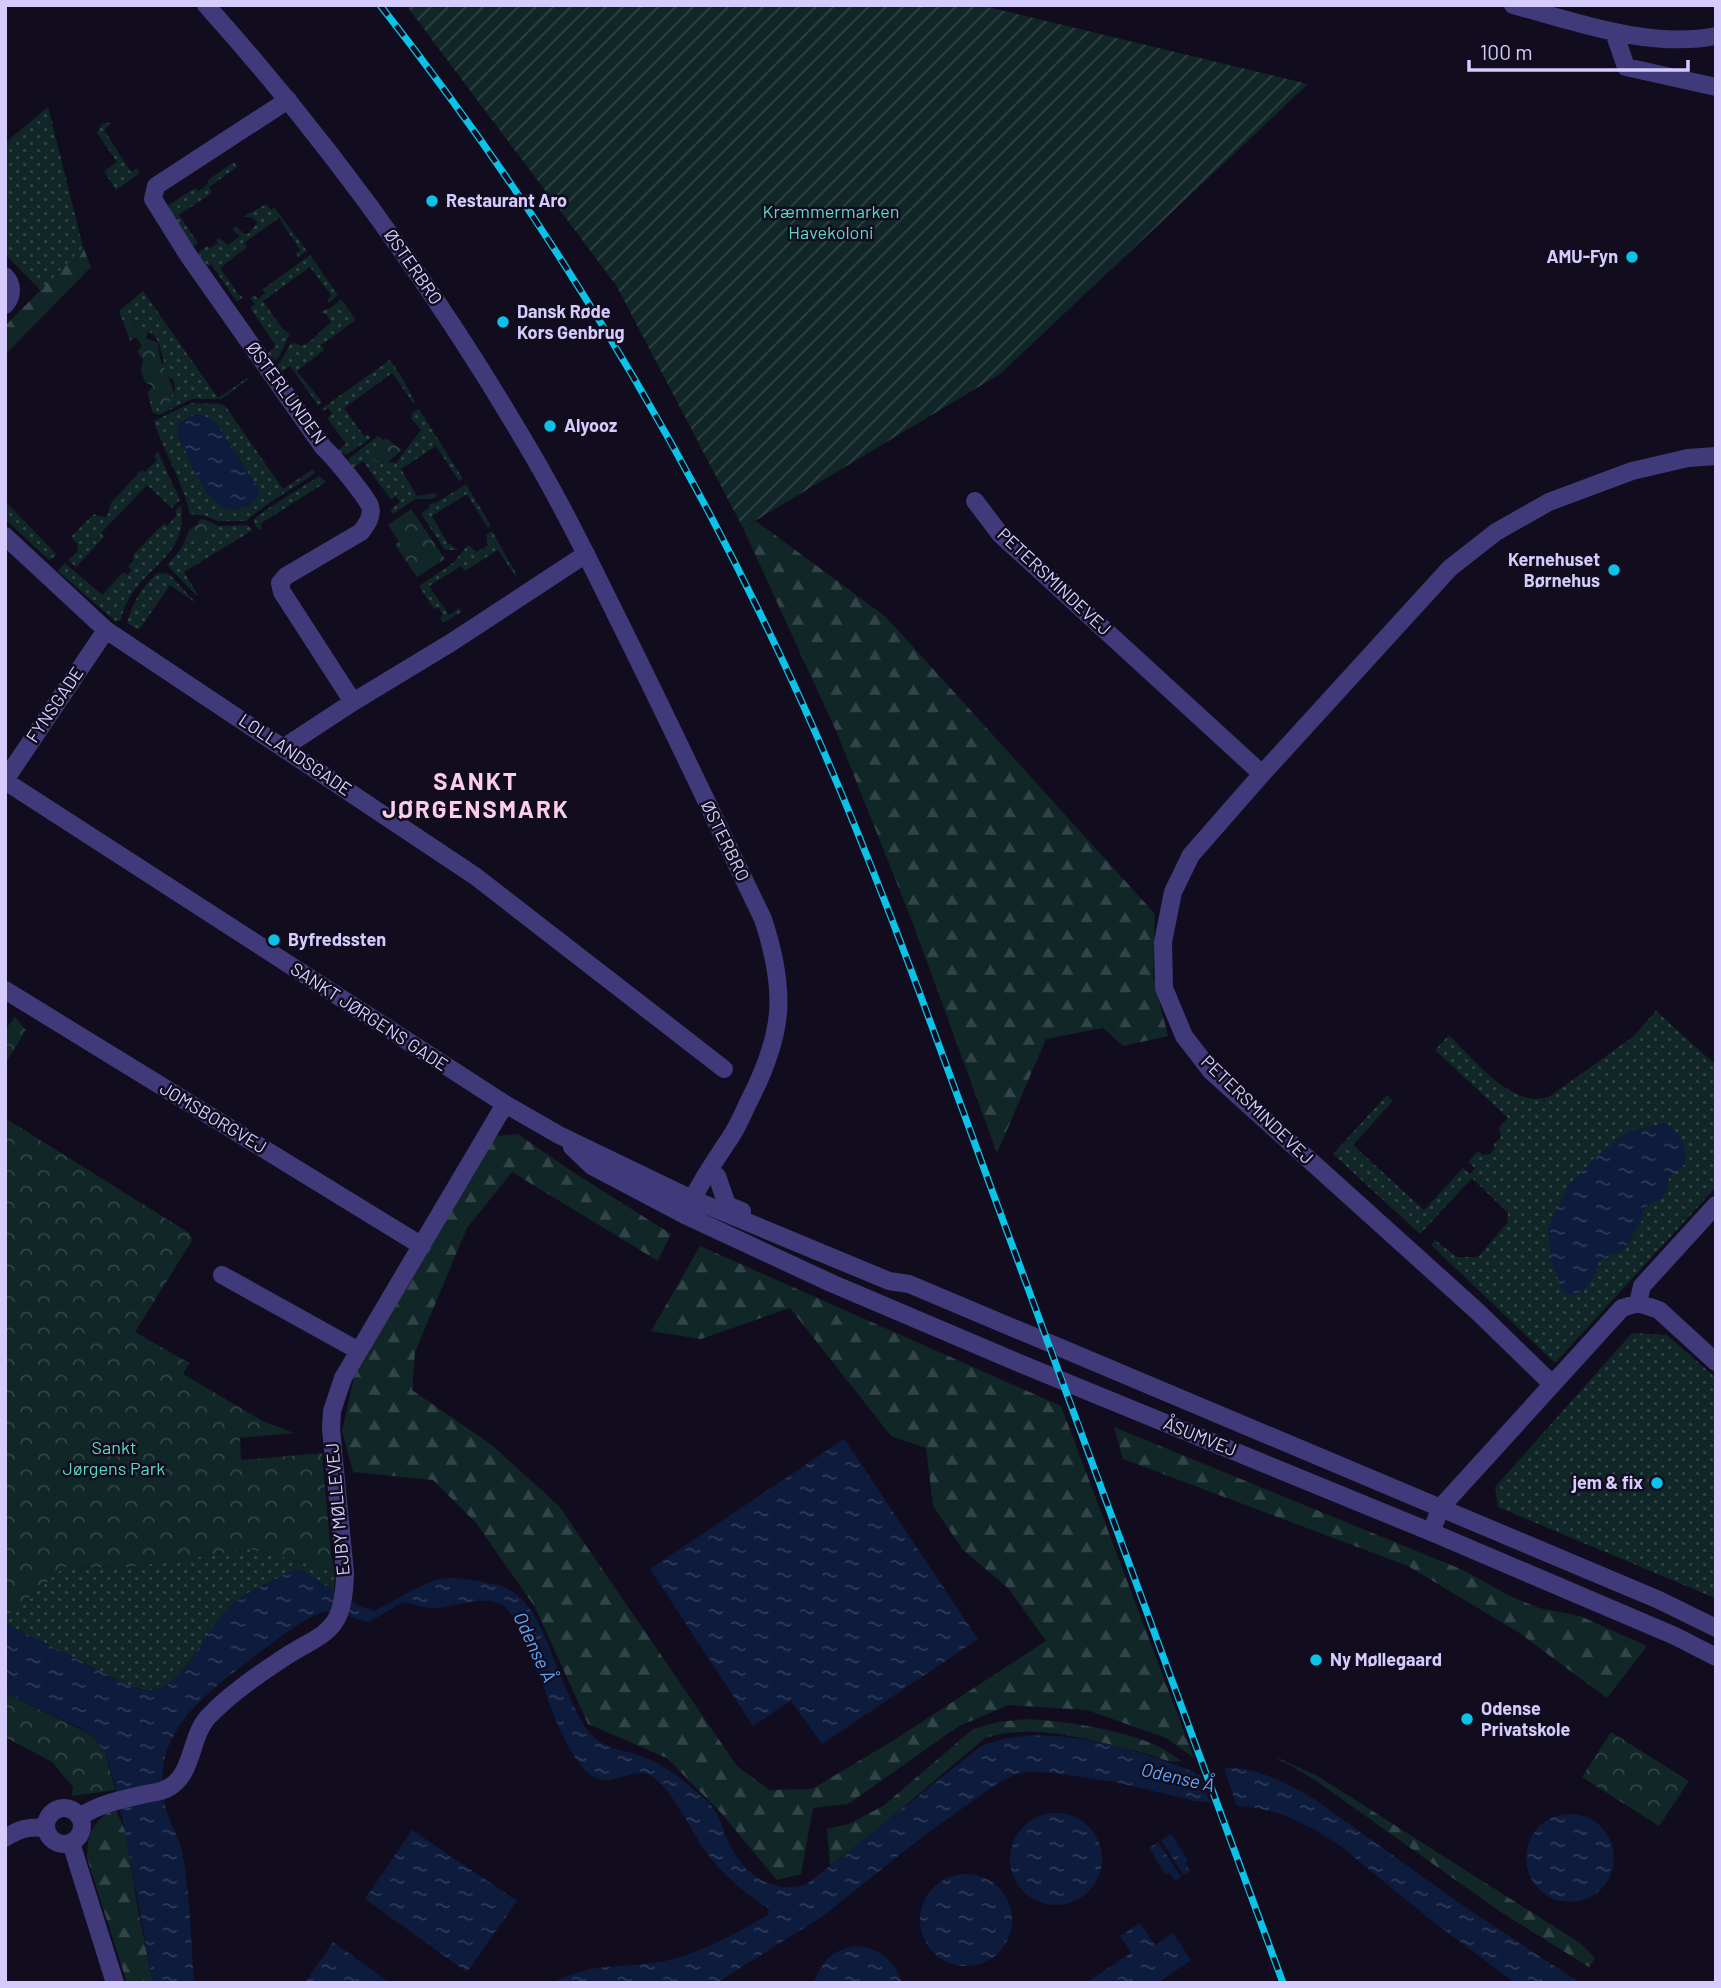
<svg xmlns="http://www.w3.org/2000/svg" width="1721" height="1988" font-family="Barlow,sans-serif">
<style>
.grass{fill:url(#grass-dots)}
.forest{fill:url(#forest-firs)}
.park{fill:url(#park-crowns)}
.garden{fill:url(#garden-furrows)}
.water{fill:url(#water-ripples)}
.pier{fill:#110d1e}
.lines{fill:none;stroke-linecap:round;stroke-linejoin:round}
.minor{stroke:#413a7a;stroke-width:18}
.tertiary{stroke:#413a7a;stroke-width:18}
.rail-casing{stroke:#0bc2e9;stroke-width:7}
.rail{stroke:#110d1e;stroke-width:4.5;stroke-dasharray:13;stroke-linecap:butt}
.poi-dot{fill:#0bc2e9;stroke:#110d1e;stroke-width:2.5}
.labels{text-anchor:middle;stroke-width:5;stroke-linejoin:round;paint-order:stroke}
.poi-label{font-size:18px;font-weight:bold;fill:#d5ccfd;stroke:#110d1e;text-anchor:start}
.park-label{font-size:18px;fill:#5cd8c3;stroke:#110d1e}
.street-label{font-size:18px;fill:#d5ccfd;stroke:#110d1e}
.water-label{font-size:19px;font-style:italic;fill:#5fa5f7;stroke:#110d1e}
.district-label{font-size:24px;font-weight:bold;letter-spacing:2px;fill:#fdcee8;stroke:#110d1e}
</style>
<defs>
<pattern id="grass-dots" width="8" height="8" patternUnits="userSpaceOnUse" patternTransform="scale(1.75)"><rect width="8" height="8" fill="#102627"/><path d="M2 2h.1M6 6h.1" fill="none" stroke="#324447" stroke-width="1.8" stroke-linecap="round"/></pattern>
<pattern id="forest-firs" width="22" height="20" patternUnits="userSpaceOnUse" patternTransform="scale(1.75)"><rect width="22" height="20" fill="#102627"/><path d="M5 1l3.5 6h-7zM16 11l3.5 6h-7z" fill="#324447"/></pattern>
<pattern id="park-crowns" width="20" height="18" patternUnits="userSpaceOnUse" patternTransform="scale(1.75)"><rect width="20" height="18" fill="#102627"/><path d="M2 6a3 3 0 1 1 6 0M12 15a3 3 0 1 1 6 0" fill="none" stroke="#324447"/></pattern>
<pattern id="garden-furrows" width="10" height="10" patternUnits="userSpaceOnUse" patternTransform="scale(1.75)"><rect width="10" height="10" fill="#102627"/><path d="M-1 1l2-2M0 10L10 0M9 11l2-2" fill="none" stroke="#324447"/></pattern>
<pattern id="water-ripples" width="26" height="14" patternUnits="userSpaceOnUse" patternTransform="scale(1.75)"><rect width="26" height="14" fill="#0d1b3c"/><path d="M2 4q2-2 4 0t4 0M15 11q2-2 4 0t4 0" fill="none" stroke="#2f3b59"/></pattern>
</defs>
<rect width="100%" height="100%" fill="#110d1e"/>
<!-- grass -->
<path class="grass" d="M48,107l35,140 -42,44 -36,-37v-111z
M105,123h6l-7,7 27,42 6,-4 3,5 -24,17 -12,-19 13,-9 -20,-29 4,-8z
M234,162l3,5 -28,20 3,6 -33,22 19,28 -7,5 -26,-41 30,-19 3,3c5,-3 10,-6 11,-12z
M266,204l5,6 3,-3 33,44 -9,6 -2,-4 4,-3 -21,-32 -35,25 3,4 -27,21 18,26 5,3 -6,5 -26,-38 -3,2 -6,-6 -3,1 -2,-3 3,-2 -2,-3 9,-7 3,2 8,-5 -2,-3 3,-2 9,7 12,-9 -8,-7 4,-3 7,7 5,1 10,-12 -7,-5h-8z
M310,255l28,40 -9,8 -2,-3 4,-4 -2,-4 -19,-25 -47,34 18,26 9,7 -11,23 -4,3 -3,-3 -4,3 -2,-6 10,-8 -26,-38 5,-4 -5,-6 4,-3 4,4 7,-6 -2,-4z
M143,291l75,107 29,-20 2,1 -28,20h-29l-33,16 -7,-3 -3,-15 20,1 6,-8 -1,-10 -9,-5 -3,-9 2,-4c-2,-9 -4,-18 -9,-26l-7,-5 -2,7 -21,-18 12,17 -7,4 -11,-30z
M341,299l15,21 -35,25 3,5 -27,21 25,31 -4,3 -28,-39 -10,7 -5,-5 9,-12 6,-12 5,-1 7,3c11,-5 19,-16 29,-23l-4,-8 -7,-3 12,-5z
M390,360l13,19 12,23 -2,1 -21,-30 -48,35 20,28 4,-2 3,4 -25,17 -2,-2 -4,3 -3,-5 9,-7 -19,-26 5,-4 -4,-6 -5,3 -2,-2z
M191,403l31,1 4,3 57,82 30,-20 2,4c-23,17 -48,29 -69,48h-29l-11,-5 -16,-2c-7,-32 -26,-61 -36,-93z
M419,409l44,70 -4,2 -23,-35 -35,23 16,27 18,-3 2,3 -5,3h-17l-22,15 -3,-4 10,-8 -4,-6 -5,4 -28,-39 -12,8 -5,-4 4,-3 -2,-3 30,-23 5,4 -7,6 1,16 19,1 25,-33 -10,-12 1,-5z
M158,452l22,48 -8,8 -25,-23 -46,48 3,4 -28,30 -8,-7 9,-8 1,-7 -7,-8 23,-23 3,2 10,1 4,-14 30,-33 4,2 12,-12 -3,-4z
M319,476l7,6 -66,42 2,4 -2,2 -5,-4 -1,-7c20,-16 43,-28 65,-43z
M466,484l25,42 -3,2 -21,-34 -35,22 15,26 11,8h-13l-23,-35 1,-3 5,-3 2,-5 6,-1z
M5,501l52,54 -8,5 -44,-41z
M181,505c9,58 -48,61 -60,115l-6,1 -57,-50 7,-8 37,32 21,-23 4,3 5,-5 -4,-3 5,-6v-6l31,-32 3,3 10,-11 -2,-4z
M206,520l13,6 28,-1 6,5 -69,42 14,23 -1,1 -30,-31 13,-15 7,-14 25,-5z
M492,531l25,44 -2,1 -17,-26 -33,21 -4,-5 -32,20 20,29 10,-7 2,4 -18,11 -3,-5 3,-3 -5,-8 -4,2 -15,-23 34,-23 15,-18 9,7 11,-7 -2,-10z
M158,573l11,1 27,29 -26,-18 -31,45 -12,-7c6,-20 14,-36 31,-50z
M1656,1011l60,54v122l-161,176 -124,-118 4,-5 22,17h21l29,-34 1,-10 -36,-35 -52,56 -87,-80 54,-59 6,6 -40,44 71,65 39,-42 7,6 5,-6 -7,-6 10,-11 4,4 8,-1 4,-4v-6l7,-7 -2,-9 9,-10 -73,-68 14,-15c23,23 66,77 101,61l84,-60z
M1632,1333l35,2 49,43 -1,220 -217,-91 -3,-20z
M250,1549l85,22 -1,20 -33,-21c-20,9 -46,16 -63,30 -25,19 -52,79 -77,88 -11,4 -21,1 -31,-2l-125,-63v-5l59,-51 59,1z"/>
<!-- forest -->
<path class="forest" d="M83,247l8,20 -86,88v-29z
M756,521l130,96 269,297 -2,63 15,59 -45,10 -20,-18 -57,11 -49,114 -85,-232 -75,-188 -94,-205z
M518,1134l52,36 101,64 -13,27 -146,-89 -45,56 -52,124 -3,38 81,56 66,60 178,260 33,24 42,-1 82,-49 152,-99 -38,-53 -45,-38 -30,-44 -7,-58 -35,-12 -101,-128 -89,31 -50,-8 49,-85 361,160 133,352 -28,-20 -79,-28 -78,-5 -50,21 -111,78 -35,4 -12,66 -24,6 -55,-66 -55,-56 -79,-34 -53,-117 -59,-84 -43,-43 -80,-8 -11,-41 12,-54 142,-241z
M1114,1427l349,143 47,26 29,12 41,8 67,30 -40,52 -89,-66 -110,-66 -285,-107z
M1027,1719c38,2 91,10 126,25 10,4 19,11 29,17 -15,3 -27,-6 -42,-9 -51,-12 -102,-30 -155,-14l-111,94 -44,34 -3,-37 22,-5 34,-18 90,-77 24,-7z
M1277,1758l39,17 264,168 15,15 -6,9 -90,-56 -184,-131z
M115,1808l11,25 12,77 15,73h-26l-40,-125c1,-27 5,-35 28,-50z"/>
<!-- park -->
<path class="park" d="M131,317l15,21 12,5c1,23 11,30 16,50l-4,5v7l-2,2 -14,-2 -2,-7 -3,-1 -2,-4 6,-7 -8,-4 -4,-11 2,-12 -6,-7 5,-6 -18,-27z
M386,438l16,12 -15,13 -10,-1 -7,-7 6,-9z
M411,509l34,50 -28,18 -22,-32 4,-3 -11,-17z
M200,519l6,1 7,11 -8,7 -11,1 -2,-2 -5,-1 2,-6 9,-6z
M15,1017l11,13 -21,34v-34z
M5,1118l184,115 4,6 -58,93 54,31 -6,11 80,47 31,12 -54,5 1,22 81,-7 9,102 4,16 -85,-22 -127,19 -59,-1 -59,51z
M5,1693l87,42 13,17 10,38 -43,6 1,-9 -21,-25 -47,-25z
M1611,1732l78,49 -30,45 -77,-49z"/>
<!-- garden -->
<path class="garden" d="M406,5h574l328,79 -308,290 -257,154 -127,-243z"/>
<!-- water -->
<path class="water" d="M200,414l15,7 45,70c-3,8 -12,16 -20,18 -32,9 -52,-54 -63,-76l1,-9 13,-8z
M1666,1123c17,13 20,20 19,41l-16,13 -2,13 -5,8 -16,9 -3,5 -1,8 -20,32 -12,2 -11,8c-5,17 -9,25 -25,34l-12,-5 -11,-31 -3,-31 19,-41 27,-30 35,-27z
M844,1439l134,200 -156,105 -31,-43 -38,25 -103,-157z
M296,1569l5,1 58,36 15,5c20,-10 41,-24 62,-31 13,-4 28,-1 42,1 8,2 18,3 26,6 31,13 42,54 54,82 9,20 17,44 30,62 16,21 40,18 61,28 22,10 43,28 60,44 11,11 13,24 19,38 14,32 44,55 79,43l173,-137c60,-28 155,1 214,25l2,3c11,-2 22,-6 33,-7 28,-1 60,17 84,30l149,107 118,78h-65l-88,-66 -85,-70 -30,-19 -31,-14 -24,-6 -62,-7 -80,-19 -60,-9 -26,-1 -15,3 -19,10 -73,52 -99,79 -107,67h-163c38,-22 72,-14 112,-22 38,-9 71,-27 104,-47l-2,-8h-3c-22,-16 -42,-32 -58,-54 -18,-25 -30,-59 -56,-77 -7,-4 -14,-1 -21,0 -8,2 -18,6 -26,5 -20,-2 -36,-35 -43,-51 -13,-26 -36,-111 -58,-124 -20,-11 -47,3 -68,3 -11,0 -21,-4 -31,-6l-34,20c-14,-3 -28,-9 -42,-10 -16,-1 -58,34 -72,44 -49,38 -103,74 -91,144 3,19 15,36 19,55 7,42 8,86 11,128h-41l-31,-167 -13,-52 -4,-12 -13,-17 -12,-7 -75,-35v-70l125,63c10,3 20,6 31,2 23,-8 47,-59 65,-78 19,-19 47,-29 70,-41z
M1010 1859a46 46 0 1 1 92 0a46 46 0 1 1-92 0Z
M1526 1858a44 44 0 1 1 88 0a44 44 0 1 1-88 0Z
M412,1830l105,71 -50,71 -102,-73z
M1171,1834l17,26 -3,3 5,8 -6,4 -23,-35z
M1158,1842l23,35 -6,4 -5,-8 -4,2 -17,-27z
M920 1920a46 46 0 1 1 92 0a46 46 0 1 1-92 0Z
M1140,1923l15,22 18,-12 18,27 -34,23h-71l45,-30 -11,-17z
M333,1942l57,41h-85z
M856,1946c23,2 40,14 46,37h-88c6,-22 20,-34 42,-37z"/>
<!-- pier -->
<path class="pier" d="M1223,1765l15,45 -26,-3 -13,-36z"/>
<g class="lines">
<!-- minor -->
<path class="minor" d="M1513,5c64,17 136,44 203,31
M1614,32l12,35 90,20
M288,100l-132,86 -3,13 35,56 135,192c10,9 42,48 47,59 3,10 -3,18 -9,26l-75,44 -6,7 2,9 71,110
M5,276c8,8 8,20 0,29
M975,501l25,33 262,240
M5,536l101,94 369,246 249,193
M283,748l70,-46 99,-60 134,-88
M5,780l101,-150
M5,781l500,323 54,31 133,64
M5,990l417,256
M572,1147l20,19 93,49
M222,1275l137,76
M1638,1303l4,-17 74,-81
M1552,1384l-74,-72 -267,-241 -27,-35 -20,-48 -1,-46 10,-50 18,-37 71,-81 188,-206 46,-36 53,-30 83,-31 56,-13 28,-2
M1431,1532l10,-25 181,-199 16,-5 21,7 57,52
M46 1826a18 18 0 1 1 36 0a18 18 0 1 1-36 0Z
M80,1817c20,-14 42,-17 65,-23 7,-1 15,-2 21,-5 28,-13 23,-51 42,-72 19,-20 45,-39 68,-54 45,-32 68,-24 69,-90l-14,-144 1,-18 11,-33 162,-274
M5,1838c14,-9 24,-12 40,-10
M71,1843l44,140"/>
<!-- tertiary -->
<path class="tertiary" d="M206,5c124,138 233,289 326,449 31,53 58,108 85,163 50,100 97,201 146,302 24,73 21,115 -15,184 -6,13 -12,27 -20,38 -16,24 -32,48 -43,74l146,68 188,80 412,169 244,104 41,21
M717,1176l10,29 15,6
M692,1199l197,82 20,3 750,316 57,28"/>
<defs>
<path id="rail" d="M380,5c167,213 308,447 420,693 83,183 148,375 218,563 89,241 176,481 265,722"/>
</defs>
<!-- rail casing -->
<use href="#rail" class="rail-casing"/>
<!-- rail -->
<use href="#rail" class="rail"/>
</g>
<!-- markers -->
<g class="poi-dot">
<circle cx="432" cy="201" r="7"/>
<circle cx="1632" cy="257" r="7"/>
<circle cx="503" cy="322" r="7"/>
<circle cx="550" cy="426" r="7"/>
<circle cx="1614" cy="570" r="7"/>
<circle cx="274" cy="940" r="7"/>
<circle cx="1657" cy="1483" r="7"/>
<circle cx="1316" cy="1660" r="7"/>
<circle cx="1467" cy="1719" r="7"/>
</g>
<g class="labels">
<!-- poi labels -->
<g class="poi-label">
<text x="446" y="207">Restaurant Aro</text>
<text x="1618" y="263" text-anchor="end">AMU-Fyn</text>
<text x="517" y="318">Dansk Røde<tspan x="517" dy="21">Kors Genbrug</tspan></text>
<text x="564" y="432">Alyooz</text>
<text x="1600" y="566" text-anchor="end">Kernehuset<tspan x="1600" dy="21">Børnehus</tspan></text>
<text x="288" y="946">Byfredssten</text>
<text x="1643" y="1489" text-anchor="end">jem &amp; fix</text>
<text x="1330" y="1666">Ny Møllegaard</text>
<text x="1481" y="1715">Odense<tspan x="1481" dy="21">Privatskole</tspan></text>
</g>
<!-- park labels -->
<g class="park-label">
<text x="831" y="218">Kræmmermarken<tspan x="831" dy="21">Havekoloni</tspan></text>
<text x="114" y="1454">Sankt<tspan x="114" dy="21">Jørgens Park</tspan></text>
</g>
<!-- street labels -->
<g class="street-label">
<text transform="translate(413 267) rotate(55)" y="6">ØSTERBRO</text>
<text transform="translate(286 393) rotate(54)" y="6">ØSTERLUNDEN</text>
<text transform="translate(1054 582) rotate(43)" y="6">PETERSMINDEVEJ</text>
<text transform="translate(55 705) rotate(-56)" y="6">FYNSGADE</text>
<text transform="translate(295 755) rotate(34)" y="6">LOLLANDSGADE</text>
<text transform="translate(725 841) rotate(64)" y="6">ØSTERBRO</text>
<text transform="translate(369 1017) rotate(33)" y="6">SANKT JØRGENS GADE</text>
<text transform="translate(1257 1110) rotate(44)" y="6">PETERSMINDEVEJ</text>
<text transform="translate(213 1118) rotate(31)" y="6">JOMSBORGVEJ</text>
<text transform="translate(1200 1437) rotate(22)" y="6">ÅSUMVEJ</text>
<text transform="translate(338 1509) rotate(-95)" y="6">EJBY MØLLEVEJ</text>
</g>
<!-- water labels -->
<g class="water-label">
<text transform="translate(535 1647) rotate(65)" y="7">Odense Å</text>
<text transform="translate(1178 1777) rotate(13)" y="7">Odense Å</text>
</g>
<!-- district labels -->
<g class="district-label">
<text x="476" y="790">SANKT<tspan x="476" dy="28">JØRGENSMARK</tspan></text>
</g>
</g>
<!-- border -->
<rect width="1721" height="1988" fill="none" stroke="#d5ccfd" stroke-width="14"/>
<!-- scale -->
<path d="M1469 60v10h219v-10" fill="none" stroke="#d5ccfd" stroke-width="3.5"/>
<text x="1480" y="60" font-size="21" fill="#d5ccfd" stroke="#110d1e" stroke-width="5" paint-order="stroke">100 m</text>
</svg>
